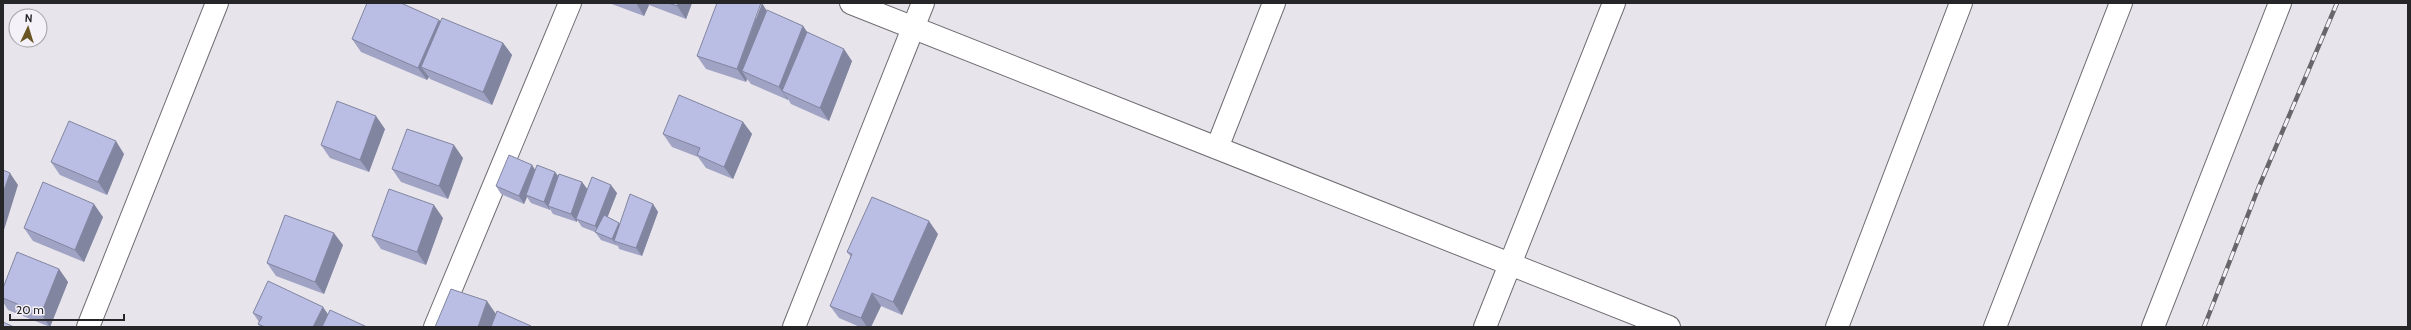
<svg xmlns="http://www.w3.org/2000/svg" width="2411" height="330" font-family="Cabin,sans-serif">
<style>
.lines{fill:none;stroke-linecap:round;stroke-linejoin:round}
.minor-casing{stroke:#6f6c72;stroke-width:24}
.tertiary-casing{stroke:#6f6c72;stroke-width:24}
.minor{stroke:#fff;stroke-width:22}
.tertiary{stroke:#fff;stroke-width:22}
.rail-casing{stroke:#67666a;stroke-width:4.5}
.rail{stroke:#f4f1f8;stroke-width:3;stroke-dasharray:9;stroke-linecap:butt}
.wall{fill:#a0a3c4}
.shaded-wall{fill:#8285a0}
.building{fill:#babee4;stroke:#8285a0}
</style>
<rect width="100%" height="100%" fill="#e7e4eb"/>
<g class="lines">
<defs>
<path id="minor" d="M851,3l818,324
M1217,148l57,-145
M88,327l129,-324
M435,327l135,-324
M1485,327l129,-324
M1837,327l124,-324
M1995,327l126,-324
M2153,327l127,-324"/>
<path id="tertiary" d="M794,327l129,-324"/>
</defs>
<!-- minor casing -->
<use href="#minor" class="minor-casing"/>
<!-- tertiary casing -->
<use href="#tertiary" class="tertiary-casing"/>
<!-- minor -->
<use href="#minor" class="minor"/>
<!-- tertiary -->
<use href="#tertiary" class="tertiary"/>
<defs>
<path id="rail" d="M2204,327l54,-138 79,-186"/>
</defs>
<!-- rail casing -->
<use href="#rail" class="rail-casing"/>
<!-- rail -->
<use href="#rail" class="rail"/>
</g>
<!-- wall -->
<path class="wall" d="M609,3h83l-6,16 -37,-14 -5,11z
M767,11l36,15 4,6 45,29 -23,60 -38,-17 -3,-5v1l-37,-16 -4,-5 -1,3 -40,-13 -9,-13z
M439,20l1,1 63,22 9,12 -20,50 -62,-26 -1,-2 -2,3 -66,-28 -9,-13z
M743,122l9,12 -19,45 -27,-11 -8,-11 -26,-10 -9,-13z
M385,129l-16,43 -39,-14 -9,-13z
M124,154l-17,41 -47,-20 -9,-13z
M463,158l-15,41 -47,-17 -9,-13z
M532,165l3,5 20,2 3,4 24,6 5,7 30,4 -10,24 12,6 1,1 33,-20 5,8 -16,44 -23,-7 -1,-3 -17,-6 -6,-8 -13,-5 -5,-7v2l-24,-8 -3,-5v1l-19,-7 -4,-6 -3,7 -23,-10 -5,-8z
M103,217l-19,45 -51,-21 -9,-13z
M443,218l-17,47 -45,-16 -9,-13z
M938,234l-36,81 -21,-9 -10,21h-11l-21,-9 -9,-12 21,-49 -4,-5z
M343,245l-19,49 -48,-18 -9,-13z
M59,269l9,13 -18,45 -42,-17 -5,-8v-14z
M253,313l75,1 39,13h-107l-2,-3 1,-2z"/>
<!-- shaded-wall -->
<path class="shaded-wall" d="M636,3h11l2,2 -5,11z
M678,3h14l-6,16 -9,-13z
M762,3l8,13 -28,55 5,8 -1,3 -9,-13z
M439,20l9,12 -27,35 8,10 -2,3 -9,-12z
M803,26l9,13 -30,52 6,8v1l-9,-13z
M503,43l9,12 -20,50 -9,-13z
M844,49l8,12 -23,60 -9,-13z
M376,116l9,13 -16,43 -9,-12z
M743,122l9,12 -19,45 -9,-12z
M116,141l8,13 -17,41 -9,-13z
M454,145l9,13 -15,41 -9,-13z
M532,165l5,8 -11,22 1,2 -3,7 -5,-8z
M555,172l6,8 -13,26 2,3v1l-6,-8z
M10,173l8,12 -14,45 -1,-1v-36z
M582,182l6,8 -12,29 1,1v2l-6,-8z
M611,185l6,8 -16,41 -6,-8z
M94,204l9,13 -19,45 -9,-12z
M653,204l5,8 -16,44 -6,-8z
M434,205l9,13 -17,47 -9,-13z
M929,221l9,13 -36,81 -9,-13z
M619,223l5,8 -10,10 4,6 -6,-8z
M334,233l9,12 -19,49 -9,-12z
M59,269l9,13 -18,45 -9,-13z
M872,293l9,13 -10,21h-4l-6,-9z
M487,301l9,13 -4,13h-14z
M323,307l9,13 -4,7h-15z"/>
<!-- building -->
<path class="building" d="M367,3h34l38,17 -21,48 -66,-29z
M668,3h10l-1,3z
M717,3h44l-24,66 -40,-13z
M767,10l36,16 -24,61 -37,-16z
M442,18l61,25 -20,49 -62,-25z
M807,32l37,17 -24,59 -38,-17z
M679,95l64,27 -19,45 -27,-12 3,-7 -37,-14z
M337,101l39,15 -16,44 -39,-15z
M69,121l47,20 -18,41 -47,-20z
M407,129l47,16 -15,41 -47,-17z
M509,155l23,10 -13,31 -23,-10z
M537,165l18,7 -11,30 -18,-7z
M3,170l7,3 -7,20z
M559,174l23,8 -11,32 -23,-8z
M592,177l19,8 -16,41 -19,-7z
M43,182l51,22 -19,46 -51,-22z
M389,189l45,16 -17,47 -45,-16z
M630,194l23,10 -17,44 -22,-7z
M872,197l57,24 -36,81 -21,-9 -11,25 -31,-12 22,-52 -5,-2z
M285,215l49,18 -19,49 -48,-19z
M604,215l15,8 -7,16 -17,-7z
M17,252l42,17 -18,45 -38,-16v-10z
M268,281l55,26 -10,20h-48l-7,-3 4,-7 -9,-4z
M451,289l36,12 -9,26h-43z
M330,310l37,17h-45z
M497,311l34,15v1h-40z
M3,322l11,5h-11z"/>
<!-- border -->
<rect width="2411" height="330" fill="none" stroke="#262528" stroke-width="8"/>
<!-- north arrow -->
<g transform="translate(28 28) rotate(4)"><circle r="19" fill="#f4f1f8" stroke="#a29fa5"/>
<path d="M0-3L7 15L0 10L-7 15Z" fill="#685523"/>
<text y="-6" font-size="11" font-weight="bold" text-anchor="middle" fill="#262528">N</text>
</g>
<!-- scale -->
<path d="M10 314v6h114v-6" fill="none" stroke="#262528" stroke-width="2"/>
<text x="16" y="314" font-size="12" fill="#262528" stroke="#f4f1f8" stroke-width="3" paint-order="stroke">20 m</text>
</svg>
